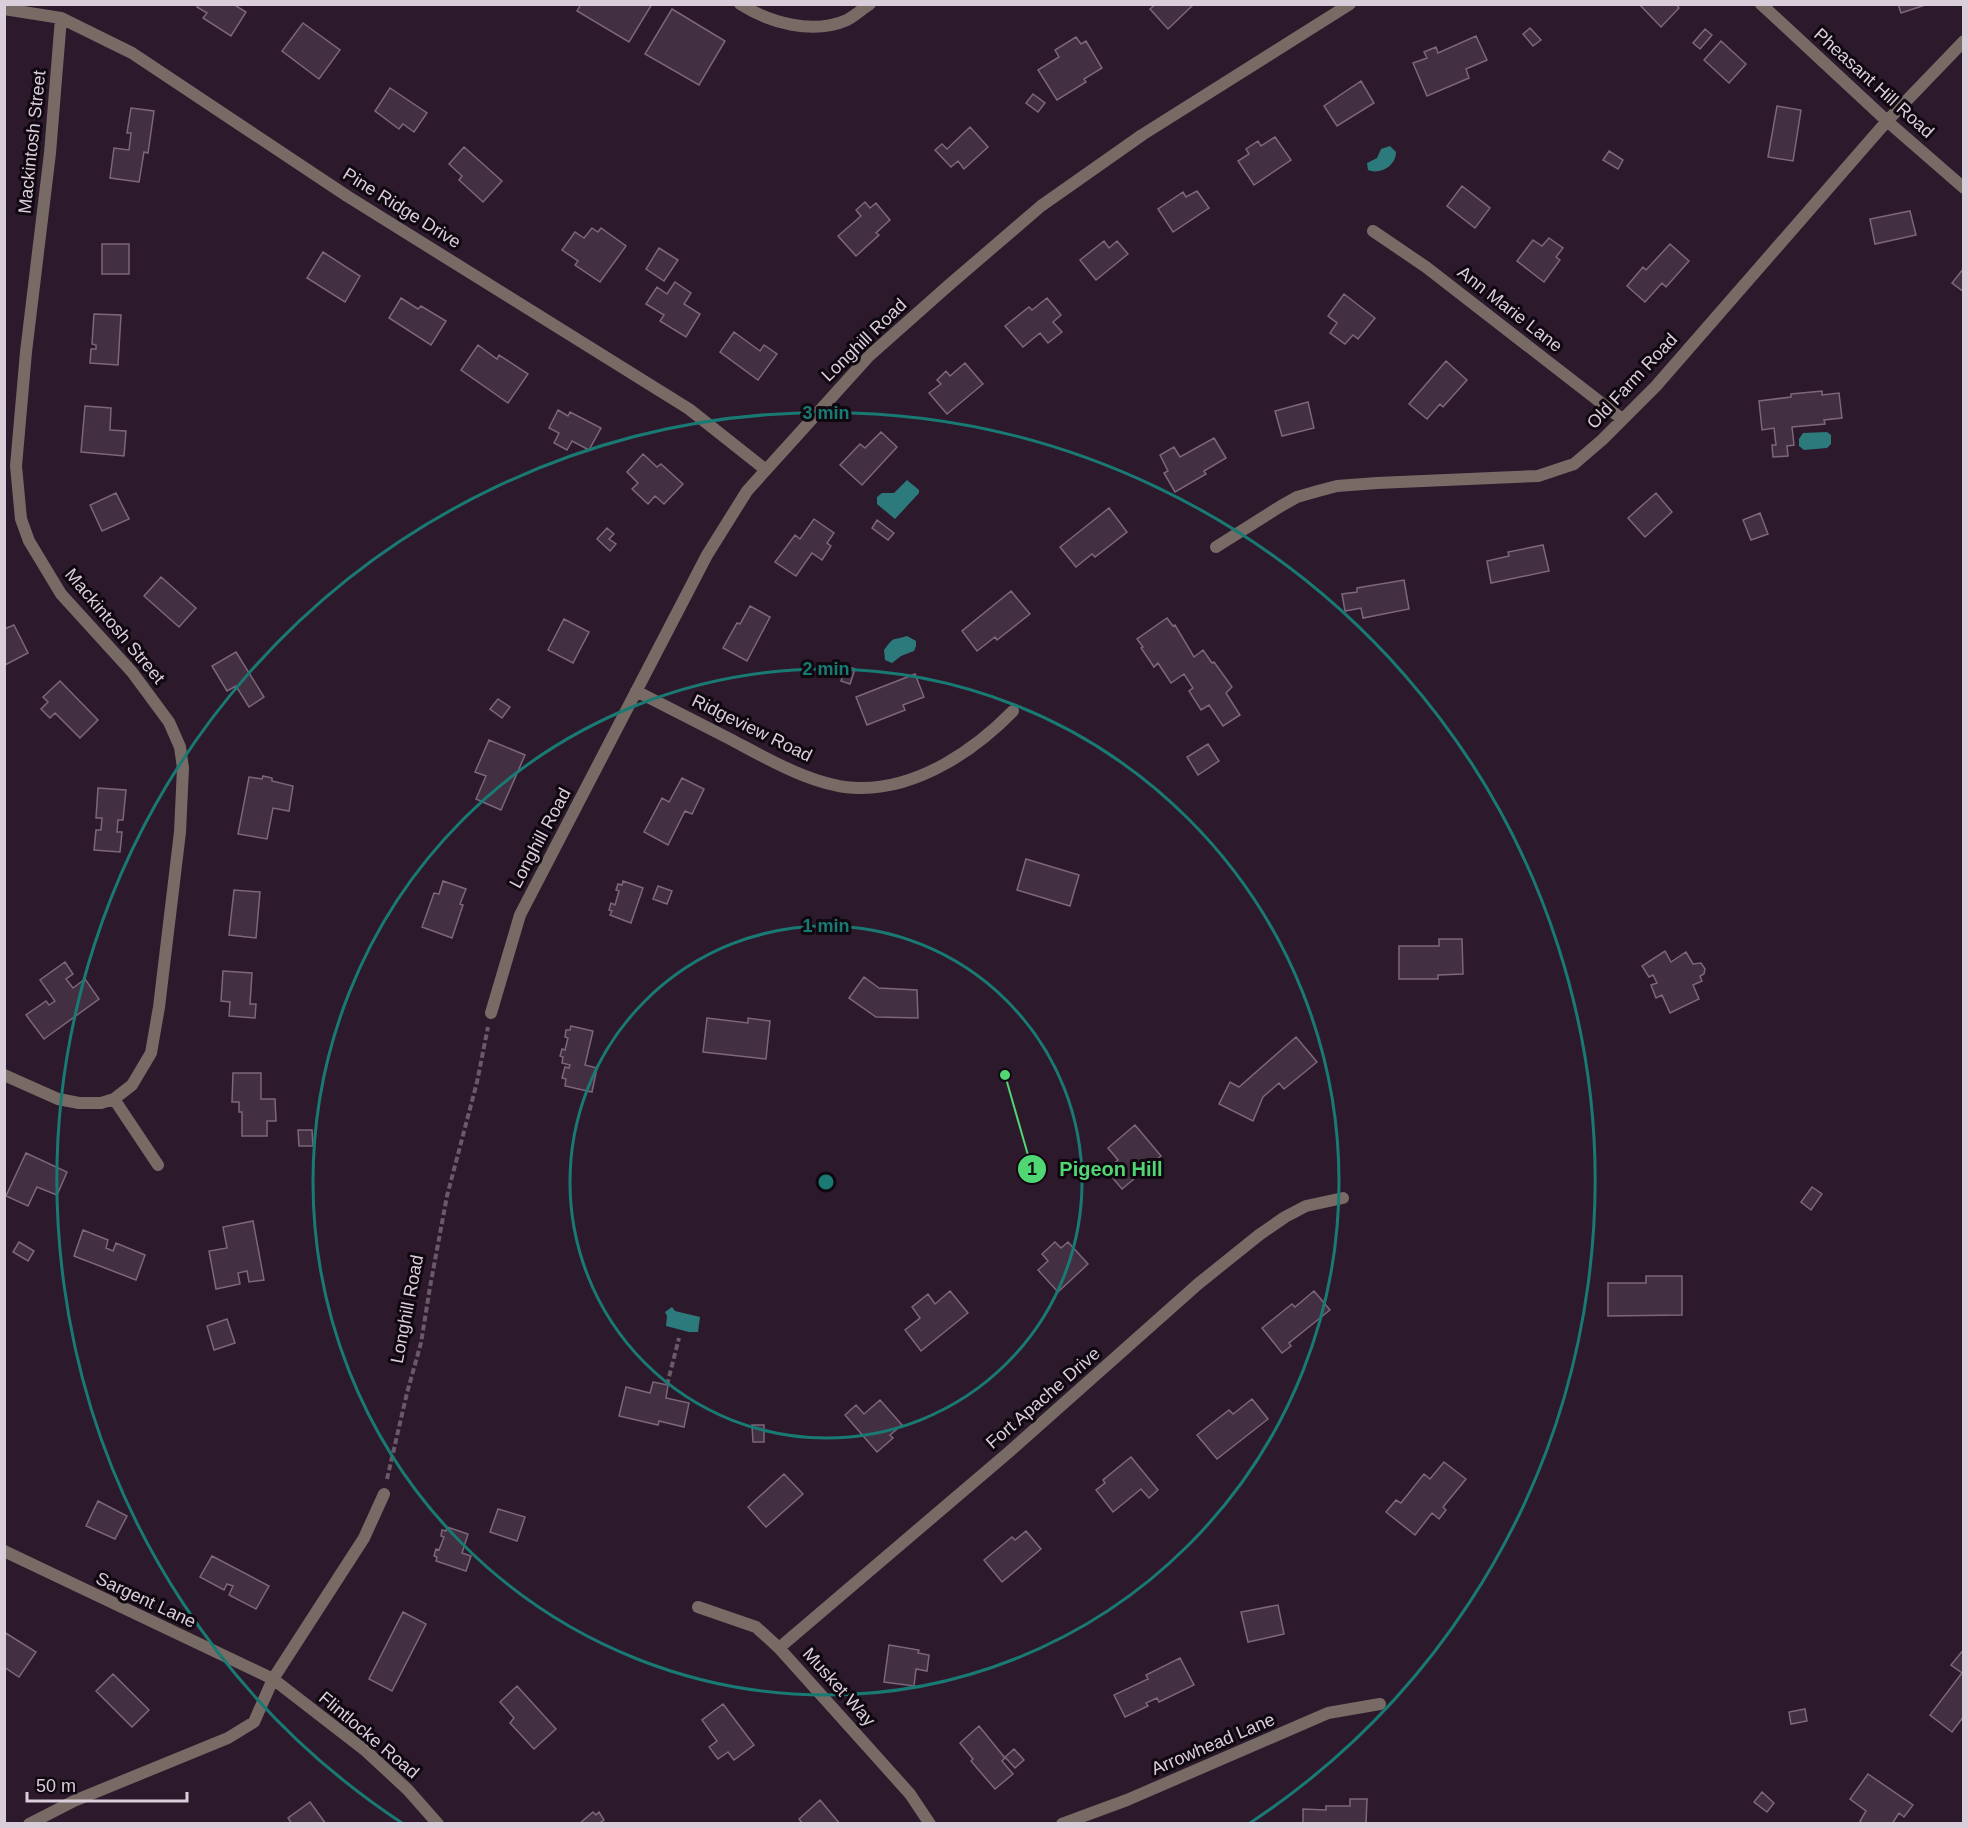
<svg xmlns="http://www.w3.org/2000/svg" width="1968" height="1828" font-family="Arial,sans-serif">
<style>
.water{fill:#2c7a7b}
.building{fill:#422f42;stroke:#7c667b;stroke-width:1.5}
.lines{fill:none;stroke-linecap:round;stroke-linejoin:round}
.path{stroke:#695969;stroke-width:4;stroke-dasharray:6 3;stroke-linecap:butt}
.street{stroke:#786b65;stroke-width:12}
.ring{fill:none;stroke:#197a73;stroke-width:3}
.labels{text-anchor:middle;stroke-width:6;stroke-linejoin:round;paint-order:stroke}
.street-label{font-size:18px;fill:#daceda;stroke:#100810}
.centre{fill:#197a73;stroke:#100810;stroke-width:3}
.ring-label{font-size:18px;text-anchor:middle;font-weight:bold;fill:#197a73;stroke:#100810;stroke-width:6;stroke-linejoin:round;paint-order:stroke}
.leader{fill:none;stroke:#51d674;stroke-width:2}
.callout-dot{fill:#51d674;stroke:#100810;stroke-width:2}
.mark-label{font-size:18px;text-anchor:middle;font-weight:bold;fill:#111}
.callout-label{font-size:20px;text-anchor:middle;font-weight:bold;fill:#51d674;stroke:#100810;stroke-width:6;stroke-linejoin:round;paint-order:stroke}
</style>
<rect width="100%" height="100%" fill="#2c1a2c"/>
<!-- water -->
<path class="water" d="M1390,146l6,6c0,14 -16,23 -28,18l-1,-7 10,-5 4,-9z
M1827,432l4,3v9l-4,4 -23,2 -5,-4v-7l4,-6z
M907,480l12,10v3l-24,26 -18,-15v-7l5,-4h12z
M907,636l9,5v5l-2,5 -13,5 -9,7 -7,-3 -1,-10c11,-15 8,-9 23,-14z
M672,1307l3,4 25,6 -2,15h-9l-23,-6 1,-10 -2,-4z"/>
<!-- building -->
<path class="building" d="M199,4h34l13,8 -15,24 -28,-18 4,-5 -10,-6z
M581,4h71l-23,38 -52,-31z
M1156,4h38l-26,25 -18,-20z
M1639,4h37l3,4 -18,19z
M1898,4h30l-27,9z
M672,9l53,32 -26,44 -54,-31z
M303,23l37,27 -21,29 -37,-28z
M1530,28l11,12 -8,6 -10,-12z
M1705,29l7,6 -12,14 -7,-6z
M1476,36l11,24 -21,9 3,9 -42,18 -14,-33 14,-5 -3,-6 12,-5 2,6z
M1076,37l5,7 5,-3 16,27 -18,11 2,3 -29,18 -19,-30 21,-13 -4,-7z
M1721,41l25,23 -17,19 -25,-23z
M1361,81l13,22 -37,23 -13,-20z
M390,88l37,25 -13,19 -11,-8 -4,5 -24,-18z
M1033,94l12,9 -7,9 -12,-9z
M1777,106l24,4 -8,51 -25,-4z
M131,108l23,3 -6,42 -4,-1 -5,30 -29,-4 4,-30 15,2 2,-17h-4z
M970,127l18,20 -24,22 -6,-8 -7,6 -16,-17 7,-6 5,5z
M1275,137l16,23 -37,25 -16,-24 11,-7 -3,-5 12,-8 3,5z
M464,147l38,34 -19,21 -24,-22 3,-4 -13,-12z
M1609,151l14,9 -5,9 -15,-9z
M1462,186l28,22 -15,20 -28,-22z
M1197,191l12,17 -36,24 -15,-23 25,-17 3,5z
M865,202l5,6 6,-5 14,17 -14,13 3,2 -23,21 -18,-20 23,-20 -5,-6z
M1910,211l6,24 -41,9 -5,-25z
M592,228l6,4 3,-4 25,18 -26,36 -25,-17 3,-4 -16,-11 13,-18 9,6z
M1549,238l14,10 -7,9 4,3 -16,22 -27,-21 16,-21 9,6z
M1104,241l5,7 8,-7 11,13 -32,26 -16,-20z
M102,244h27v30h-27z
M1670,244l19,17 -23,26 -4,-4 -17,19 -18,-16 16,-19 3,3z
M659,248l19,12 -14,21 -18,-12z
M323,252l37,24 -15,26 -38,-24z
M1964,268v24l-12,-9z
M675,282l16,11 -7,11 16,10 -14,23 -26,-16 4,-6 -18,-11 11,-17 10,7z
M1344,294l31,24 -17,21 -5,-4 -8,9 -15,-11 7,-10 -9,-7z
M401,298l17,11 3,-3 25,15 -15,24 -42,-27z
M1047,298l14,17 -8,7 9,10 -14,11 -8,-10 -17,14 -18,-21 24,-19 3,3z
M94,314l27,1 -3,50 -28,-2 1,-14h5v-4l-4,-1z
M734,332l26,19 4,-6 13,9 -19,26 -38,-28z
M478,345l19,14 2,-4 29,19 -20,29 -47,-33z
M1446,361l21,19 -24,27 -3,-3 -13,15 -18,-15z
M965,363l18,21 -36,30 -18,-21 12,-9 -4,-4 9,-9 4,5z
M1822,391v4l17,-2 3,25 -18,2 1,4 -33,3 2,18 -7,1 1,10 -15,1 -1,-12h4l-2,-17 -12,2 -3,-29 32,-4v-3z
M1308,402l6,26 -32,8 -7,-25z
M85,406l26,2 -1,22 16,1 -2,25 -43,-4z
M558,410l10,6 2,-4 31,16 -12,22 -17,-9 -5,9 -13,-7 5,-10 -10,-5z
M881,432l16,15 -35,38 -22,-20 20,-21 5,4z
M1214,438l12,20 -22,13 2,3 -31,18 -11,-19 4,-2 -8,-16 14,-8 6,10z
M643,454l14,13 4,-3 22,20 -19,20 -9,-8 -7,8 -16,-15 6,-6 -11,-11z
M116,493l13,26 -27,12 -12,-26z
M1656,493l16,19 -27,25 -17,-19z
M1109,508l18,24 -32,25 -3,-3 -16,13 -16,-20z
M1760,513l8,21 -17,6 -8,-20z
M814,519l20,14 -7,10 4,3 -9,14 -10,-7 -16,23 -21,-14 20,-27 5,4z
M877,520l17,13 -6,7 -16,-12z
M607,528l7,6 -5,5 7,5 -6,7 -13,-12z
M1543,545l6,26 -58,12 -4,-22 22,-5 -1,-4z
M161,577l35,31 -17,19 -35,-31z
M1404,580l5,29 -46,9 -2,-10 -16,3 -3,-17 15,-2v-4z
M1011,591l19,23 -33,26 -2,-3 -18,14 -15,-20z
M750,606l20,11 -23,44 -24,-13 14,-25 3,1z
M1167,618l6,8 2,-1 19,32 9,-7 9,13 2,-1 18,25 -6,6 14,22 -17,11 -14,-21 -8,5 -12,-19 4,-3 -9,-14 -13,9 -13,-20 -4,4 -13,-19 2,-1 -6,-8z
M564,619l25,13 -16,31 -25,-13z
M14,625l14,28 -23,12 -1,-36z
M236,652l28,45 -15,10 -13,-21 -9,5 -15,-25z
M846,666l9,3 -5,15 -9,-3z
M915,674l9,23 -21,8 2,5 -38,15 -11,-28z
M60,681l38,39 -18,18 -25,-25 -5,5 -9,-9 7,-7 -5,-5z
M498,699l12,8 -8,11 -12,-9z
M489,740l36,15 -24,55 -25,-11 10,-23 -11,-4z
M1208,744l11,17 -21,14 -11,-18z
M263,776l9,2v3l21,5 -4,25 -16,-3 -6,31 -29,-5 11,-57 13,2z
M682,778l22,11 -12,25 -7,-3 -17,34 -24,-13 18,-34 7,4z
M98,788l28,2 -3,30h-5l-1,12h5l-2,20 -26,-2 2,-20h5l1,-12h-6z
M1026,859l53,16 -9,31 -53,-16z
M443,881l23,8 -6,15 3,1 -11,33 -30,-11 12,-34 5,1z
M623,881l20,7 -12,35 -21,-8 2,-4 -3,-1 2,-7 4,2 4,-14 -3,-1 2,-6 4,1z
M658,886l14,5 -5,13 -14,-5z
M234,890l26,2 -4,46 -27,-3z
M1439,939h23l1,35 -25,1v4h-39v-33h40z
M1665,951l6,11 15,-10 7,12 8,-1 4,6 -1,5 -4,2 2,5 -9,4 6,14 -29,14 -8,-18 -6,3 -5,-13 6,-2 -4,-8 -4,2 -7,-11z
M65,962l8,12 -7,5 7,9 12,-9 14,20 -55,40 -18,-24 20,-14 3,4 6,-4 -15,-21z
M223,971l29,2 -2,31h6l-1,14 -26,-2 1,-14 -9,-1z
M864,977l15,11 38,2 1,28 -42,-1 -27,-19z
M707,1018l41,5v-5l22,3 -4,38 -63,-7z
M571,1026l22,5 -8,34 12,3 -5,24 -27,-6 1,-7 -4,-1 3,-11 4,1 1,-3 -8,-2 1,-6 -3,-1 2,-7 3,1 3,-12 -3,-1 1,-7h4z
M1296,1037l21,25 -33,27 -5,-6 -16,14 -10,24 -34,-17 11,-22 9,5z
M233,1073h28v26h14l1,22h-9v15h-25v-24h-3v-10h-7z
M1135,1125l26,31 -39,33 -16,-19 12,-10 -10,-12z
M298,1130h14l1,16h-14z
M26,1153l41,19 -10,23 -20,-8 -9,19 -22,-10z
M1812,1187l10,7 -11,16 -10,-8z
M253,1221l11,59 -15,2 -2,-11 -9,2 2,11 -24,5 -7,-38 18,-3 -4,-21z
M83,1230l25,10 -2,8 7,3 3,-8 29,12 -9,25 -62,-24z
M19,1242l15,9 -6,10 -15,-9z
M1055,1242l6,6 7,-6 20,22 -30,28 -20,-22 10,-9 -6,-7z
M1646,1276h36v39l-74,1v-33h38z
M950,1291l18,22 -47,38 -16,-21 15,-12 -8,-11 16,-13 7,10z
M1314,1291l16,19 -41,33 2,3 -9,7 -20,-25 30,-24 3,3z
M227,1319l8,24 -21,7 -7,-24z
M653,1382l15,3 -2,13 23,5 -5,24 -25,-6 -1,4 -39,-9 7,-29 24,6z
M1252,1399l16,20 -51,40 -20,-24 32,-25 4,4z
M880,1400l22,25 -12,10 3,3 -16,14 -32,-37 11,-10 8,9z
M752,1425h12v17h-11z
M1131,1457l27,33 -9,8 -8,-9 -28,23 -17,-22 9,-7 -2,-3z
M1444,1462l22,17 -23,28 3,3 -7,9 -7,-6 -17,22 -29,-23 10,-12 5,3 23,-29 6,5z
M784,1474l19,20 -37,33 -18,-20z
M98,1501l29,15 -12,23 -29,-13z
M498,1509l27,8 -8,24 -27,-9z
M447,1527l21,7 -6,19 9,3 -5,15 -30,-10 1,-4 -3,-1 2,-7 3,1 5,-13 -3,-1 1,-6 4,1z
M1026,1531l15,18 -39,33 -18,-22 28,-23 3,3z
M212,1556l57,30 -13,23 -27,-14 4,-9 -6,-2 -3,6 -24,-13z
M1278,1605l6,29 -36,8 -7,-30z
M403,1612l23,12 -34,67 -23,-12z
M4,1632l32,20 -17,25 -15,-10z
M889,1645l30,5 -1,3 11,2 -2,16 -11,-2 -2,17 -30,-4z
M1964,1649v67l-12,16 -22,-17 32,-42 -11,-8z
M1180,1658l14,27 -35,17 -2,-4 -11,5 2,3 -23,11 -11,-22 34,-16 -2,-4z
M113,1674l36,36 -17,17 -36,-36z
M517,1686l39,43 -22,20 -24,-26 4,-5 -14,-16z
M723,1704l31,41 -20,15 -6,-8 -10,7 -9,-12 8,-6 -15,-21z
M1805,1709l2,12 -16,3 -2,-12z
M979,1726l26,32 -3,3 11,13 -18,15 -24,-28 2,-2 -13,-16z
M1014,1749l10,11 -9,8 -10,-11z
M1868,1774l45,31 -9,12 -5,-4 -7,11h-28l-4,-3 6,-10 -16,-12z
M1762,1792l12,11 -7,9 -13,-10z
M1350,1799h17l-1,25h-63v-15l23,1v-4h24z
M820,1800l20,24h-37l-4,-5z
M310,1802l16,22h-34l-4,-6z
M593,1812l3,3 3,-3 5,8 -3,2 2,2h-24z"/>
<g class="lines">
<!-- path -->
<path class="path" d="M667,1385l12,-47
M387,1479l20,-86 14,-50 9,-56 17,-91 30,-114 11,-55"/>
<!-- street -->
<path class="street" d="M740,4c30,19 73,31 107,16 8,-4 15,-11 23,-16
M1761,4l126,117 77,67
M4,9l57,9 71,35 215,143 342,213 77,61
M1373,231l53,36 196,152
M1216,547l65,-41 16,-9 21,-6 19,-5 40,-3 161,-7 36,-12 28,-24 54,-54 231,-265 77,-80
M636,691c31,16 63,32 94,48 38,20 88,50 132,49 57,0 113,-38 151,-77
M491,1013l29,-98 187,-360 40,-64 122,-135 80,-71 92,-79 101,-71 208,-131
M4,1075l54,24 21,4h22l13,-4 18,-14 19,-32 8,-46 21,-175 3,-64 -3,-21 -11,-25 -37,-50 -71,-78 -32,-53 -8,-22 -5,-53 10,-114 24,-199 11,-135
M114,1099l44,66
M4,1551l269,128 93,72 42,39 30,34
M698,1607l58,20 23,21 131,146 20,30
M779,1648l230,-196 189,-168 61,-49 26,-18 21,-11 37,-8
M29,1824l45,-23 154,-63 26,-16 19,-43 91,-141 20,-44
M1062,1824l65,-24 201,-87 52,-9"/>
</g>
<!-- distance rings -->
<g class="ring">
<circle cx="826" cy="1182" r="256"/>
<circle cx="826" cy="1182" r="513"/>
<path d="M402 1823A769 769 0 1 1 1250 1823"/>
</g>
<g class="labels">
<!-- street labels -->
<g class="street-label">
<text transform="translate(1874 83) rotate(42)" y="6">Pheasant Hill Road</text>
<text transform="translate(32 142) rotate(-84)" y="6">Mackintosh Street</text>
<text transform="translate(402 208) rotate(32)" y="6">Pine Ridge Drive</text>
<text transform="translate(1510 309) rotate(38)" y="6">Ann Marie Lane</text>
<text transform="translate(864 340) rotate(-44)" y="6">Longhill Road</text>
<text transform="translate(1632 381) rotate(-47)" y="6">Old Farm Road</text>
<text transform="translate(115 626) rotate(50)" y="6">Mackintosh Street</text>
<text transform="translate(752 728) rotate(26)" y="6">Ridgeview Road</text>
<text transform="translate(540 838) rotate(-62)" y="6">Longhill Road</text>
<text transform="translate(407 1309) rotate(-79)" y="6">Longhill Road</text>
<text transform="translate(1043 1398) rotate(-41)" y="6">Fort Apache Drive</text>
<text transform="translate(146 1600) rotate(25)" y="6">Sargent Lane</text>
<text transform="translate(839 1687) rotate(48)" y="6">Musket Way</text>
<text transform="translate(369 1735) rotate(40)" y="6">Flintlocke Road</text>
<text transform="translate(1213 1744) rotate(-23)" y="6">Arrowhead Lane</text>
</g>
</g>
<circle cx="826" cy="1182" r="9" class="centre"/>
<g class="ring-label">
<text x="826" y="419">3 min</text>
<text x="826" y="675">2 min</text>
<text x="826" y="932">1 min</text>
</g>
<!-- callouts -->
<path class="leader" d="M1005 1075L1032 1169"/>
<g class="callout-dot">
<circle cx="1005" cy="1075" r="6"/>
<circle cx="1032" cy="1169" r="15"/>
</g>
<g class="mark-label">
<text x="1032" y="1175">1</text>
</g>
<g class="callout-label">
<text x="1111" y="1176">Pigeon Hill</text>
</g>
<!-- border -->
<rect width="1968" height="1828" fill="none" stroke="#daceda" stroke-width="12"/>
<!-- scale -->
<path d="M27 1792v9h160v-9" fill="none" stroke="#daceda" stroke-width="3"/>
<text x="36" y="1792" font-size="18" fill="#daceda" stroke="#100810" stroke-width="4.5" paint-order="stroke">50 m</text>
</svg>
